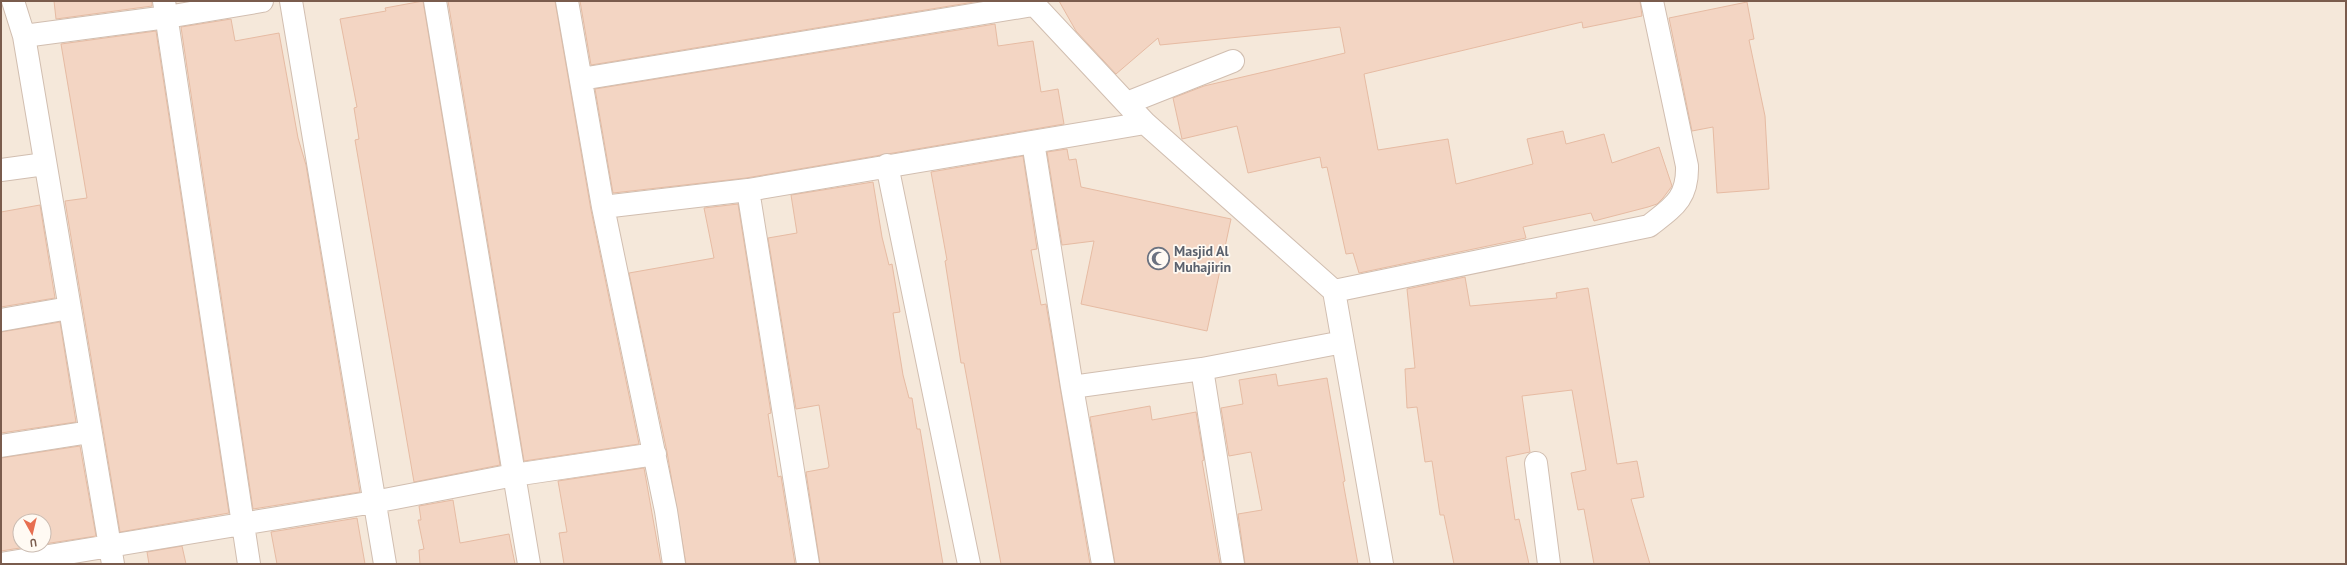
<svg xmlns="http://www.w3.org/2000/svg" width="2347" height="565" font-family="'PT Sans',sans-serif">
<style>
.residential{fill:#f5e8da;fill-rule:evenodd}
.building{fill:#f3d5c3;stroke:#e6bba3}
.lines{fill:none;stroke-linecap:round;stroke-linejoin:round}
.minor-casing{stroke:#d1beb0;stroke-width:24}
.minor{stroke:#fff;stroke-width:22}
.labels{text-anchor:middle;stroke-width:3.5;stroke-linejoin:round;paint-order:stroke}
.worship-label{font-size:14px;font-weight:bold;fill:#5b616d;stroke:#fffaf3;text-anchor:start}
</style>
<rect width="100%" height="100%" fill="#fdf6ec"/>
<!-- residential -->
<path class="residential" d="M1,1h2345v563h-2345zM20,521h24v24h-24z"/>
<!-- building -->
<path class="building" d="M54,1h98v5l-96,13z
M423,1l77,464 -86,17 -59,-342 4,-1 -5,-31 3,-1 -17,-88 46,-8 -1,-3z
M448,1h107l36,209 48,234 -115,17z
M580,1h400l-389,64z
M1059,1h581l2,15 -59,12 -1,-6 -218,52 14,76 70,-11 8,45 77,-20 -6,-25 36,-8 3,13 38,-10 8,29 47,-16 13,39 -9,12 -6,6 -9,3 -54,14 -3,-8 -68,14 3,11 -167,35 -6,-20 -7,1 -19,-87 -5,1 -2,-11 -72,16 -11,-47 -55,13 -9,-41 31,-12 141,-33 -5,-26 -180,18 -2,-7 -42,36 -40,-43z
M1747,2l7,37 -5,1 16,76 4,73 -52,4 -4,-66 -21,4 -23,-113z
M231,19l4,22 44,-8 19,105 8,27 54,327 -107,17 -72,-482z
M995,24l3,22 35,-5 8,51 17,-3 6,35 -318,54 -133,15 -18,-104z
M156,31l73,482 -109,19 -55,-331 22,-3 -26,-154z
M1067,149l2,11 7,-1 5,28 150,32 -24,112 -126,-27 13,-63 -32,4 -15,-93z
M1023,156l14,93 -6,1 10,55 5,-1 44,260h-89l-37,-201h-3l-16,-102 2,-1 -16,-88z
M873,182l9,55 7,28 3,-1 8,48 -7,1 10,62 6,23h3l5,31h3l23,135h-123l-14,-92 22,-4 1,-2 -10,-61 -23,4 -28,-171 29,-5 -6,-38z
M738,204l33,209 -3,1 10,63 3,-1 14,88h-109l-19,-112 -38,-179 85,-15 -10,-50z
M40,205l15,93 -54,9v-95z
M1465,277l5,29 87,-8 -1,-5 32,-5 29,176 20,-3 7,36 -13,2 19,65h-56l-10,-55 -6,1 -7,-37 15,-3 -14,-80 -50,6 8,56 -24,5 9,63 4,-1 10,45h-75l-10,-49h-4l-8,-54 -7,1 -8,-55 -10,1 -2,-39 10,-1 -8,-79z
M60,322l16,100 -75,11v-101z
M1276,374l2,12 49,-8 18,103 -2,1 15,82h-113l-7,-50 24,-4 -11,-58 -22,4 -8,-48 22,-4 -4,-24z
M1150,406l2,14 44,-8 8,48 -2,1 18,103h-105l-25,-147z
M80,446l16,90 -52,8v-23h-24v24h19l-38,6v-93z
M644,468l17,96h-97l-5,-31 8,-1 -9,-51z
M453,500l7,43 49,-9 6,30h-95l-1,-14 5,-1 -6,-29h3l-2,-14z
M357,518l8,46h-88l-6,-32z
M182,546l4,18h-37l-2,-12z"/>
<g class="lines">
<defs>
<path id="minor" d="M13,1l11,35 89,528
M164,1l85,563
M291,1l94,563
M435,1l94,563
M567,1l36,206 63,304 8,53
M1031,1l114,122 189,168 48,273
M24,36l143,-19 95,-16
M581,79l452,-74
M1127,103l106,-42
M1033,142l39,245 31,177
M887,165l82,399
M1,170l44,-6
M748,190l60,374
M603,207l145,-17 397,-67
M1334,291l315,-65c24,-19 39,-27 38,-60l-35,-165
M1,320l68,-12
M1202,369l31,195
M1072,387l130,-18 141,-27
M1,446l89,-14
M1536,463l13,101
M1,564l373,-62 140,-27 141,-21"/>
</defs>
<!-- minor casing -->
<use href="#minor" class="minor-casing"/>
<!-- minor -->
<use href="#minor" class="minor"/>
</g>
<!-- icons -->
<defs>
<symbol id="mosque-ring" viewBox="-11 -11 22 22"><circle r="9.5" fill="#fffaf3" stroke="#6b7280" stroke-width="1.5"/><path d="M3.5-4.9A6 6 0 1 0 3.5 4.9A5 5 0 1 1 3.5-4.9Z" fill="#6b7280"/></symbol>
</defs>
<g fill-rule="evenodd">
<use href="#mosque-ring" x="1146" y="246" width="25" height="25"/>
</g>
<g class="labels">
<!-- worship labels -->
<g class="worship-label">
<text x="1174" y="256">Masjid Al<tspan x="1174" dy="16">Muhajirin</tspan></text>
</g>
</g>
<!-- border -->
<rect width="2347" height="565" fill="none" stroke="#7a5c4d" stroke-width="4"/>
<!-- north arrow -->
<g transform="translate(32 533) rotate(172)"><circle r="19" fill="#fffaf3" stroke="#cabbb1"/>
<path d="M0-3L7 15L0 10L-7 15Z" fill="#e76f51"/>
<text y="-6" font-size="11" font-weight="bold" text-anchor="middle" fill="#7a5c4d">U</text>
</g>
</svg>
